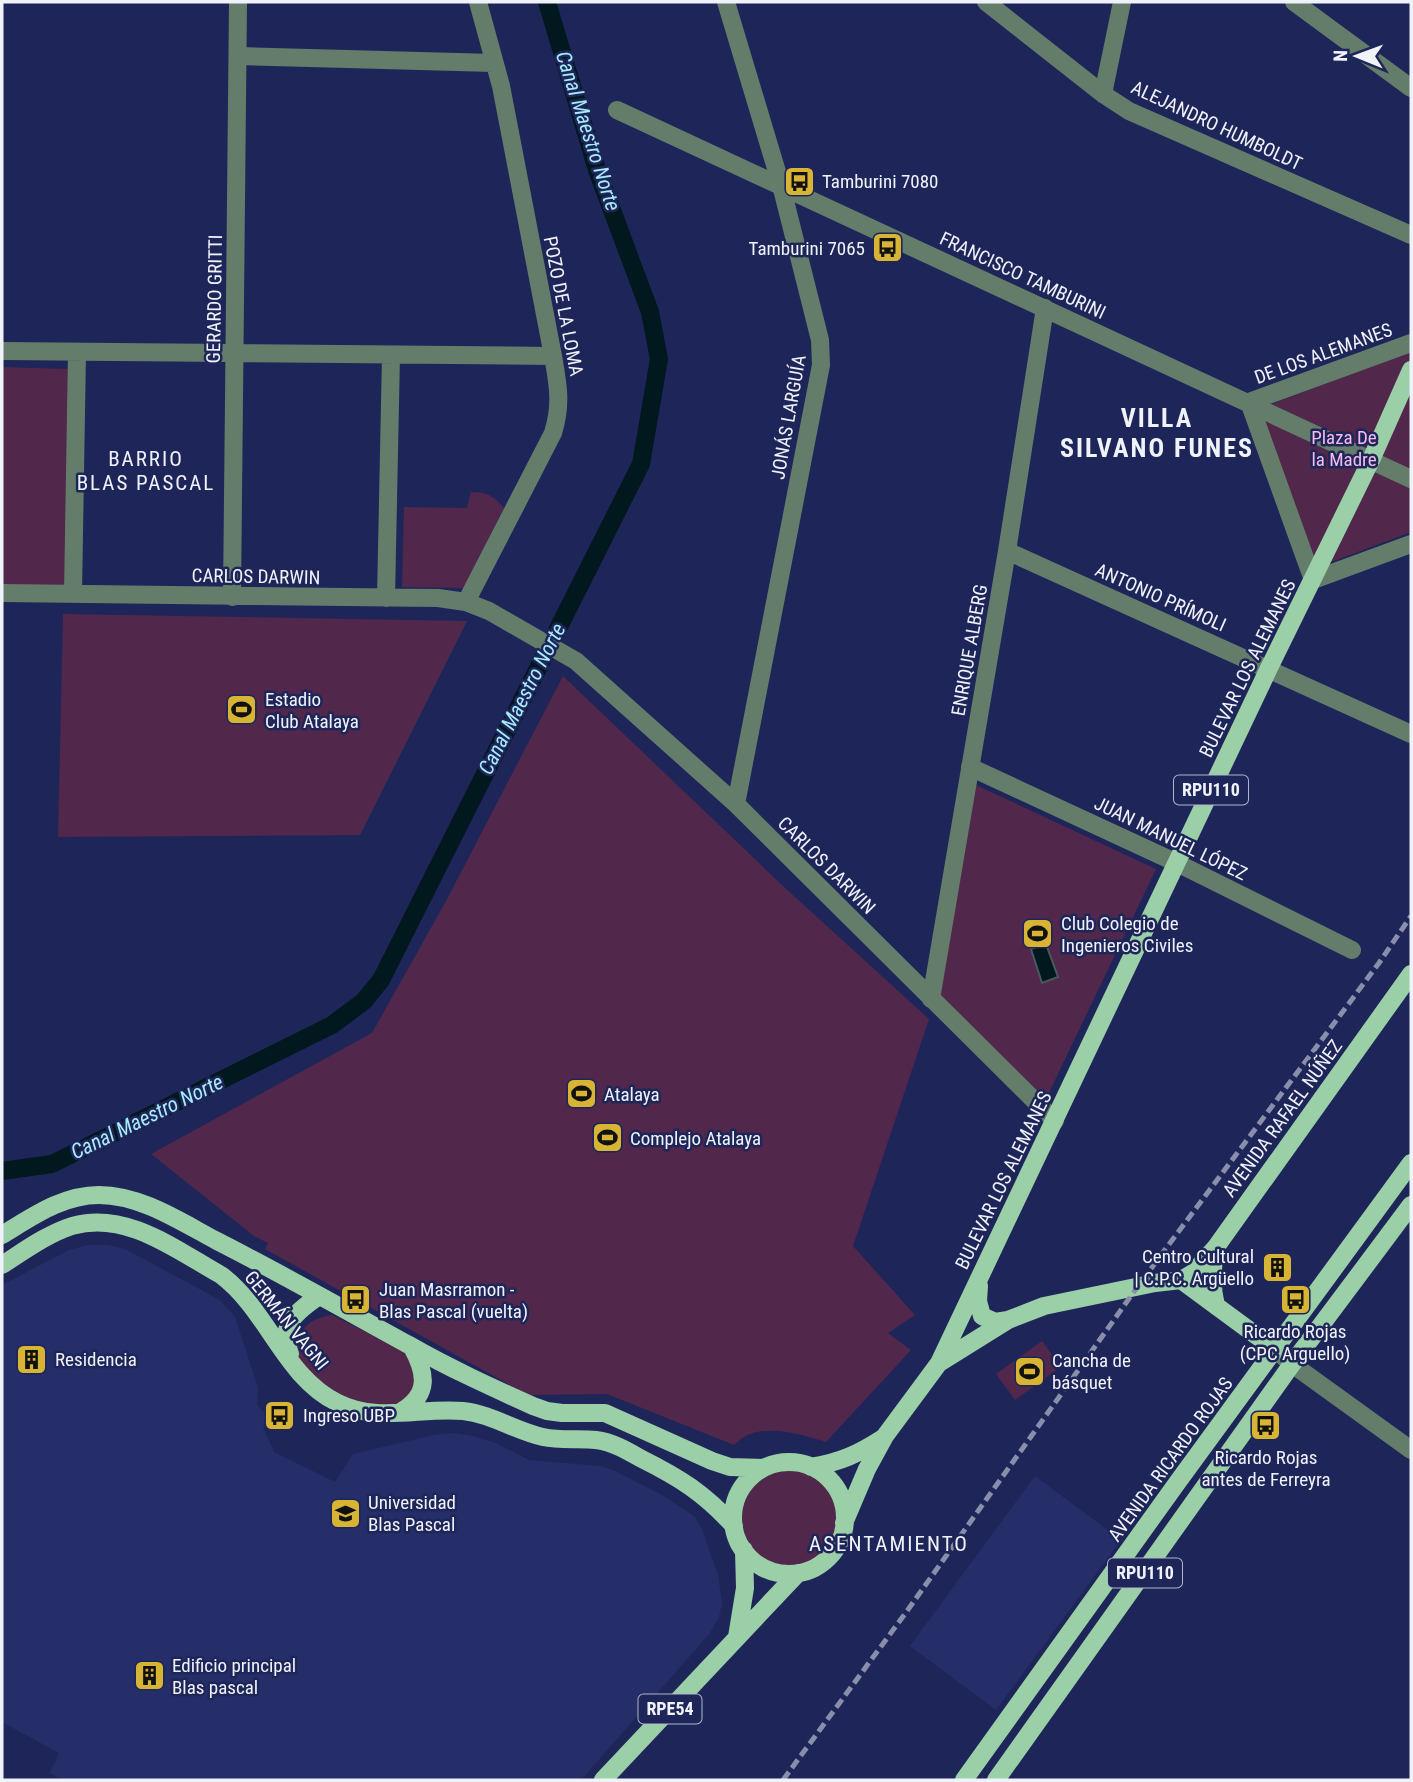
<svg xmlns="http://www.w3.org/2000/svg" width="1413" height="1782" font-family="'Roboto Condensed',sans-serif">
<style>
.built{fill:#252e69}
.green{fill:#51274b}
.water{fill:#00181e;stroke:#485960;stroke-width:2}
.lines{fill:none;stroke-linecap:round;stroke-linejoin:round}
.canal{stroke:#00181e;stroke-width:18}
.minor{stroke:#647d6b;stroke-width:18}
.major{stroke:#9acfa8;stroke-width:18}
.rail{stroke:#898eab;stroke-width:5;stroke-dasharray:10 5;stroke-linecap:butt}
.labels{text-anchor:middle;stroke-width:5;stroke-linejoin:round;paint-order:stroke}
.shield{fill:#1e2659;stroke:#b1b5c9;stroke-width:2}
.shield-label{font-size:18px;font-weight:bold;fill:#f0f2f9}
.street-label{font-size:19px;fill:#f0f2f9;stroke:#1e2659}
.poi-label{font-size:19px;fill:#f0f2f9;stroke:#1e2659;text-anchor:start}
.park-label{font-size:19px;fill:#f8baec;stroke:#1e2659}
.water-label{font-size:21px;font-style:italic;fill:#a7ecfc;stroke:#1e2659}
.neighbourhood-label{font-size:21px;letter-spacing:2px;fill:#f0f2f9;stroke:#1e2659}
.district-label{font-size:26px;font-weight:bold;letter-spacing:2px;fill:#f0f2f9;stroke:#1e2659}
</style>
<rect width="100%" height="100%" fill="#1e2659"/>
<!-- built -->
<path class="built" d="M88,1245h20l17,4 95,51 15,17 23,71 -1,17 11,12 -5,10 11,25 61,30 18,-28 81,-19 21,-2 18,3 23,7 33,17 71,6 13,4 51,26 31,21 7,12 16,46 4,28 -3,14 -9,16 -129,147h-518l-13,-7 9,-20 -57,-31v-437l67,-35z
M1035,1476l86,64 -125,170 -86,-64z"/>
<!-- green -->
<path class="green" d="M1411,351v181l-93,35 -59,-158z
M2,367l68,2 -3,219 -65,-2z
M471,492c16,0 23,4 33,16l-40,80 -62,-1 2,-80 63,1z
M63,614l404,7 -107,214 -302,2z
M563,676l220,210 146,133 -76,227 62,69 -27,18 23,17 -85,92c-23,-7 -55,-17 -78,-7 -5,1 -10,7 -14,10l-127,-51 -79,1 -263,-146 3,-6 -14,-7 -103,-82 221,-121 74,-132z
M976,785l180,84 -110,230 -106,-103z
M332,1315l74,37 10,9v27l-16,16c-9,1 -22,4 -32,3 -26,-5 -88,-43 -67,-74 7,-12 18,-16 31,-18z
M1042,1341l19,26 -46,33 -19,-26z
M742 1518a48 48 0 1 1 96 0a48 48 0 1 1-96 0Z"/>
<!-- water -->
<path class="water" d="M1046,944l12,33 -16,6 -11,-34z"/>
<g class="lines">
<!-- canal -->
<path class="canal" d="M2,1171l50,-7 280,-139 32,-24 17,-21 260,-516 18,-105 -9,-47 -53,-142 -50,-168"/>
<!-- minor -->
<path class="minor" d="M726,2l55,183 39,155 1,25 -85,439
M986,2l117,92 26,17 282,124
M1294,2l117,86
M238,56l256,7
M1103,94l19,-92
M617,110l794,369
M2,351l551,5
M1249,402l64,178 98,-36
M1249,402l162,-59
M1007,551l404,183
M2,593l436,5 28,4 23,9 87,50 160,143 319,317
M73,594l4,-242
M232,597l6,-595
M386,598l5,-243
M466,602l87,-169c9,-29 5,-48 0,-77l-52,-270 -23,-84
M970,767l207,96 175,87
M931,999l76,-448 38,-243
M1276,1350l16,14 119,86"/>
<!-- major -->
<path class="major" d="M2,1235c30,-18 60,-40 97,-40 42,0 82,27 118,46 65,33 128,69 192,104 40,23 82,42 124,61l14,5 15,2h43l107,48 18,6 34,1
M1216,1247c-4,21 -5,38 0,59
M2,1265c22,-14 45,-31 70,-39 54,-16 104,24 149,49 47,35 63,102 117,128 39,20 83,4 125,8 29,3 52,20 80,26 18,4 36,1 53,3 16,2 30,10 44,18 40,20 64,35 94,68
M1181,1280l95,70
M979,1286l-1,15 4,15 13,6 13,-2
M290,1354c-12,-29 7,-43 29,-58
M939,1363l330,-695 102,-208 40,-90
M402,1411c28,-17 24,-38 10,-64
M733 1518a56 56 0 1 1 112 0a56 56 0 1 1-112 0Z
M811,1467c30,-5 47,-13 72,-29
M844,1523l23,-54 18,-33 54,-73 69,-43 36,-14 111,-23 26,-3 12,-7 23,-26 195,-273
M737,1637l8,-49 -1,-38
M603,1780l195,-207
M964,1780l213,-297 234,-320
M996,1780l296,-416 119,-159"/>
<!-- rail -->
<path class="rail" d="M783,1780l124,-169 231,-325 241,-323 32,-47"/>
</g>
<!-- icons -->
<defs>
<symbol id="bus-square" viewBox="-11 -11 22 22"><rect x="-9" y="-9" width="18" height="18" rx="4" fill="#d7b434" stroke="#1e2659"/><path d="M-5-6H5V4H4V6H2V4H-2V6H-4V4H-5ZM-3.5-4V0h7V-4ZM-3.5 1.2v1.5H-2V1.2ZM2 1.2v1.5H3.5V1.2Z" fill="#111"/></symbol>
<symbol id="stadium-square" viewBox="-11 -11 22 22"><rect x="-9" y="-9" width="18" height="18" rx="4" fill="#d7b434" stroke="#1e2659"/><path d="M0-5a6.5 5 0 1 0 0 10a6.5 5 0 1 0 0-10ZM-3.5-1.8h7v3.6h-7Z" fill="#111"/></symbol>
<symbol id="building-square" viewBox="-11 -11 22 22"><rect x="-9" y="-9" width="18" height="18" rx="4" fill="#d7b434" stroke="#1e2659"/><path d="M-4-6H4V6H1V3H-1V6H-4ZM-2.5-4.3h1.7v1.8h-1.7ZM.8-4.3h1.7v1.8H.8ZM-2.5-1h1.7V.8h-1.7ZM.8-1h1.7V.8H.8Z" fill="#111"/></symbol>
<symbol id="university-square" viewBox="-11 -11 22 22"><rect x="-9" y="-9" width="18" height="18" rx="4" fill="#d7b434" stroke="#1e2659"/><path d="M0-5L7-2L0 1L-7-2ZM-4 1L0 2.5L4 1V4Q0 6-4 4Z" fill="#111"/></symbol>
</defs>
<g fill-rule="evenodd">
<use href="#bus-square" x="782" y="164" width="35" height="35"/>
<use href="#bus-square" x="870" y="230" width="35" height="35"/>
<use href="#stadium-square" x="224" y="692" width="35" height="35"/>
<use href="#stadium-square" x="1020" y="916" width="35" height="35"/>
<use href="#stadium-square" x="564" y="1076" width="35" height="35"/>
<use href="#stadium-square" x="590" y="1120" width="35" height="35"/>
<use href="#building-square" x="1260" y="1250" width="35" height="35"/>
<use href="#bus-square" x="338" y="1282" width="35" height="35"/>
<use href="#bus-square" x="1278" y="1282" width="35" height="35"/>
<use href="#building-square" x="14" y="1342" width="35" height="35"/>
<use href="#stadium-square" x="1012" y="1354" width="35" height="35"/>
<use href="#bus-square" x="262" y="1398" width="35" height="35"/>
<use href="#bus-square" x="1248" y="1408" width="35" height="35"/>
<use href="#university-square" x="328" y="1496" width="35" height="35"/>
<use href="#building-square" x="132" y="1658" width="35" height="35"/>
</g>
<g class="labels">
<!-- shield labels -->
<g class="shield">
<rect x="1174" y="775.5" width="74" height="29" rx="5"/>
<rect x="1108" y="1558.5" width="74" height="29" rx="5"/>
<rect x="638.5" y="1694.5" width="63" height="29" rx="5"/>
</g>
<g class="shield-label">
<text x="1211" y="796">RPU110</text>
<text x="1145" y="1579">RPU110</text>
<text x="670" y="1715">RPE54</text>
</g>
<!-- street labels -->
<g class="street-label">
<text transform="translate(1217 125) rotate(25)" y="7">ALEJANDRO HUMBOLDT</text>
<text transform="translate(1023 275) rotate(25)" y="7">FRANCISCO TAMBURINI</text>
<text transform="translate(214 299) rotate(-89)" y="7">GERARDO GRITTI</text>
<text transform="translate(564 306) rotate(79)" y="7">POZO DE LA LOMA</text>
<text transform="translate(1323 353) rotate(-20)" y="7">DE LOS ALEMANES</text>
<text transform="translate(788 417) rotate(-80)" y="7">JONÁS LARGUÍA</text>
<text transform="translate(256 576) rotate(1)" y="7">CARLOS DARWIN</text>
<text transform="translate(1161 597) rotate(24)" y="7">ANTONIO PRÍMOLI</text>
<text transform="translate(969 650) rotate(-80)" y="7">ENRIQUE ALBERG</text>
<text transform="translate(1247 668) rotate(-64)" y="7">BULEVAR LOS ALEMANES</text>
<text transform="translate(1171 838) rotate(26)" y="7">JUAN MANUEL LÓPEZ</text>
<text transform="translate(827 865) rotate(45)" y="7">CARLOS DARWIN</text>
<text transform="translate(1282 1118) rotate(-54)" y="7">AVENIDA RAFAEL NÚÑEZ</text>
<text transform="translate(1003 1180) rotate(-64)" y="7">BULEVAR LOS ALEMANES</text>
<text transform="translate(287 1320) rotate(51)" y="7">GERMÁN VAGNI</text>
<text transform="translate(1170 1459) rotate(-54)" y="7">AVENIDA RICARDO ROJAS</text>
</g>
<!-- poi labels -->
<g class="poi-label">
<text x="822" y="188">Tamburini 7080</text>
<text x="865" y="255" text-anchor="end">Tamburini 7065</text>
<text x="265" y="706">Estadio<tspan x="265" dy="22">Club Atalaya</tspan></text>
<text x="1061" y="930">Club Colegio de<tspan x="1061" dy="22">Ingenieros Civiles</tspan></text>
<text x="604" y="1101">Atalaya</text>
<text x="630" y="1145">Complejo Atalaya</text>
<text x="1254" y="1263" text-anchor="end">Centro Cultural<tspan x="1254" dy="22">| C.P.C. Argüello</tspan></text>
<text x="379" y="1296">Juan Masrramon -<tspan x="379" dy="22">Blas Pascal (vuelta)</tspan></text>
<text x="1295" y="1338" text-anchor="middle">Ricardo Rojas<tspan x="1295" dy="22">(CPC Arguello)</tspan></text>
<text x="55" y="1366">Residencia</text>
<text x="1052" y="1367">Cancha de<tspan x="1052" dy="22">básquet</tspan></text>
<text x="303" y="1422">Ingreso UBP</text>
<text x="1266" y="1464" text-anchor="middle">Ricardo Rojas<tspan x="1266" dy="22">antes de Ferreyra</tspan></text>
<text x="368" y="1509">Universidad<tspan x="368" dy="22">Blas Pascal</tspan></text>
<text x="172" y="1672">Edificio principal<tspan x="172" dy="22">Blas pascal</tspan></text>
</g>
<!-- park labels -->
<g class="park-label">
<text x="1344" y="444">Plaza De<tspan x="1344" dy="22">la Madre</tspan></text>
</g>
<!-- water labels -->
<g class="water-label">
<text transform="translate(588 131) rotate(72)" y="7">Canal Maestro Norte</text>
<text transform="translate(522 699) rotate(-63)" y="7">Canal Maestro Norte</text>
<text transform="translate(147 1117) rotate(-26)" y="7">Canal Maestro Norte</text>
</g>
<!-- neighbourhood labels -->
<g class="neighbourhood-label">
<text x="146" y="466">BARRIO<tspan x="146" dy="24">BLAS PASCAL</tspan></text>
<text x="889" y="1551">ASENTAMIENTO</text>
</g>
<!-- district labels -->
<g class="district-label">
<text x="1157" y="427">VILLA<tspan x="1157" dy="30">SILVANO FUNES</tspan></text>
</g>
</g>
<!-- border -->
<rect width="1413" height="1782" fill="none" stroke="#f0f2f9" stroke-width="7"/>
<!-- north arrow -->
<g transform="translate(1357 56) rotate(271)" stroke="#1e2659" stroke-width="5" paint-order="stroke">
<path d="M0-5L12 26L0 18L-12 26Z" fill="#f0f2f9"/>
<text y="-10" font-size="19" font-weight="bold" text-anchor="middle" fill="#f0f2f9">N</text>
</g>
</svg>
